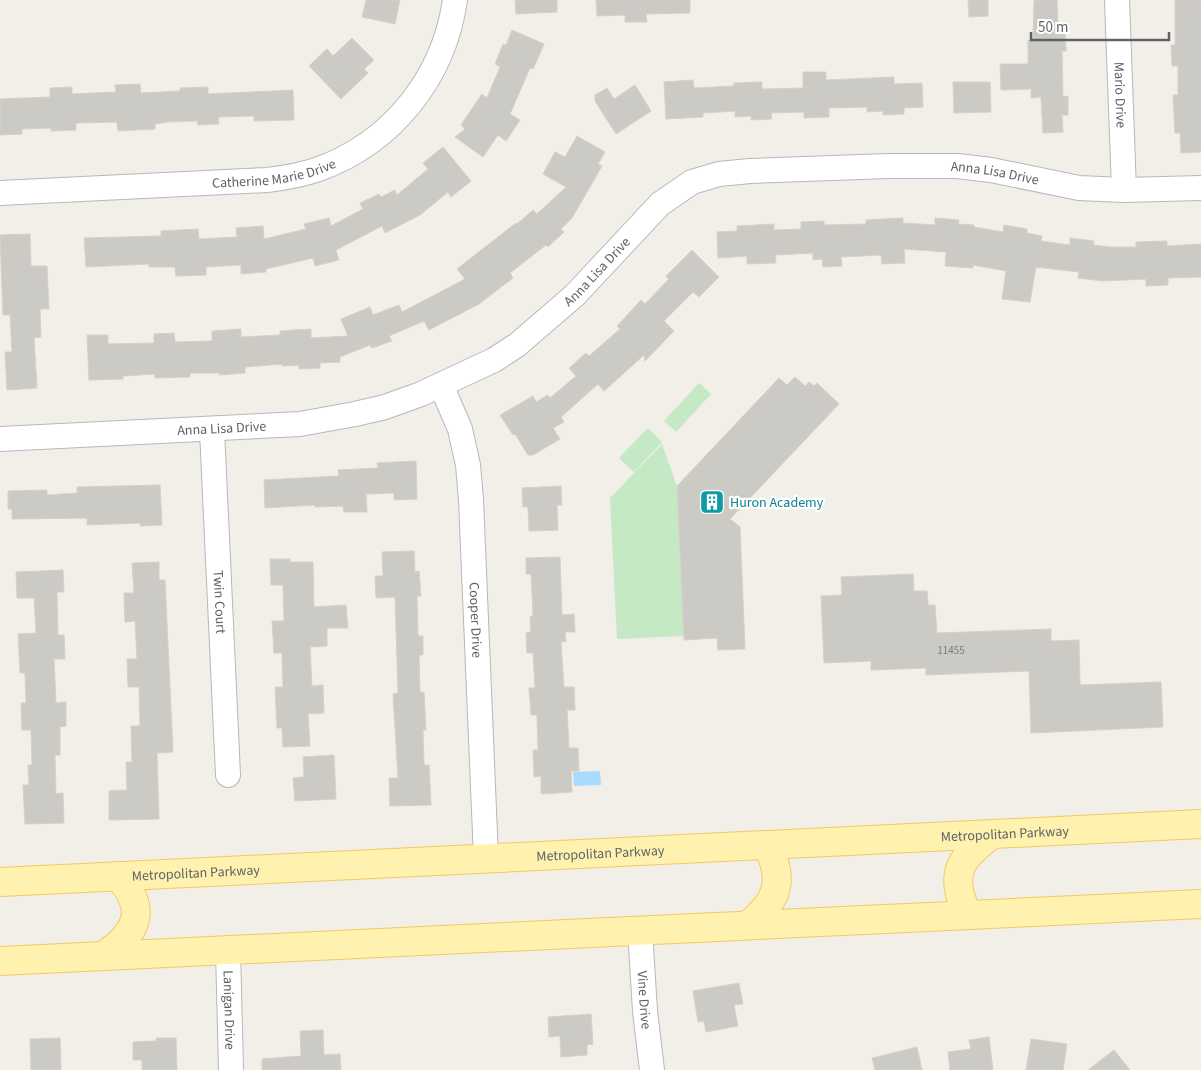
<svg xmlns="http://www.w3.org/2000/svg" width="1201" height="1070" font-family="'Source Sans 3',sans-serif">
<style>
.green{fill:#c5e8c5}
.water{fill:#aadaff}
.building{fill:#cccac5;stroke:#d6d1c6}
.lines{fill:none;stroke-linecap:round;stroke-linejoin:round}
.minor-casing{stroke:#b5b8bc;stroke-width:26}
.major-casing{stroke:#f2c960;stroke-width:30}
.minor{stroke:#fff;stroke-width:24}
.major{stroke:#fff2af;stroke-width:28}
.labels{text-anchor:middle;stroke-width:4.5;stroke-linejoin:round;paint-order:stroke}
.number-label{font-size:11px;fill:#7a7d7f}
.street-label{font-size:14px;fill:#5f6368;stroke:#fff}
.culture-label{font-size:14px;fill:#0d838f;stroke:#fff;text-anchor:start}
</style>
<rect width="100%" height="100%" fill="#f1efe8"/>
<!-- green -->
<path class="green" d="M699,383l12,11 -35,38 -12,-11z
M648,428l14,14 -28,30 -15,-14z
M662,444l15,42 7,150 -67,3 -7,-141z"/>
<!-- water -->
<path class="water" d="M600,771l1,14 -27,1 -1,-14z"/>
<!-- building -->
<path class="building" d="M366,0h34l-5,24 -33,-7z
M515,0h42v12l-41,2z
M596,0h94v13l-44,1 1,8h-22v-7l-28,1z
M968,0h20v16l-19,1z
M1034,0h23l1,31 7,-1 1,21h-4l1,46 5,-1v19h-6l1,17 -20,1 -2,-36 -10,1v-9l-30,1 -1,-26h28v-24h5z
M1175,0h26v152l-20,1 -1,-20h-5l-2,-38h5v-29h-6l-1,-21h4z
M512,30l32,14 -11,25 -3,-1 -20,46 10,6 -14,21 -8,-6 -15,22 -28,-20 10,-8 -4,-4 21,-31 5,4 13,-31 -5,-3 8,-20 3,1z
M352,38l22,22 -10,9 4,4 -27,26 -32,-33 18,-17 6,7z
M803,72h23v8l68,-3v7l28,-1 1,24 -19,1v6l-21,1v-4l-16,1v-5l-38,1v9l-25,1v-6l-33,1 1,6 -21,1v-4l-16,1v-6l-32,2v4l-37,2 -2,-37 29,-2 1,8 40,-2v-3l28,-1v7l41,-1z
M953,82h37l1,30 -37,1z
M140,84l1,9 39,-2v-3l28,-1v7l85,-4 1,30 -40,1v-5l-36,1 1,7 -21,1 -1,-4 -29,1 -13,2v5l-37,2 -1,-9 -41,1v7l-25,1v-3l-29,1v5l-22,1v-36l50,-2v-9l22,-1v7l44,-2 -1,-7z
M635,85l16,26 -35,23 -21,-33v-6l12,-7 7,11z
M577,136l28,16 -7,12 4,2 -30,52 -11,11 3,3 -16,15 -2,-2 -36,28 3,5 -34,26 -50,26 -5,-9 -35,15 3,5 -20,7 -2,-3 -30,12v5l-20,1v5l-21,1v-4l-17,1v-2l-37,3v6l-26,2v-2h-29v4l-35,1v-4l-32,2v3l-34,1 -2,-45h21v9l46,-1v-9l20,-1 1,9 37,-1v-10l29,-2v8l39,-2v-4l31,-2v9l37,-2 -7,-17 29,-12 3,8 26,-10 3,7 63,-33 -8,-10 59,-46 1,1 16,-14 4,4 29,-27 -23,-13 12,-22 10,5z
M443,147l28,34 -20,16 -3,-5 -28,23 -35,18 -3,-7 -46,24 3,10 -24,6 -2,-8 -47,11v3l-25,2v-9l-35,2v8l-30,1 -1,-9h-26v-3l-63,3 -2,-29 77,-2v-5l37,-2 1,10 38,-2 -1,-9 27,-2 1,13 42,-10 -2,-5 25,-6 2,8 32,-17 -3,-6 19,-9 2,3 14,-7 2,5 31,-26 -5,-6z
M903,218v5l32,2v-7l24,2 -1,4 16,1v2l29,5 1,-7 23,4v4l15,3 -1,5 29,4v-7l24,3 -1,4 18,2h25v-5l31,-1v5l34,-2v33l-33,1v7l-22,1v-7l-43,2 -25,-3 1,-6 -43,-5 -6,35 -28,-3 4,-28 -33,-6v3l-28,-2 1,-14 -42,-3 1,14 -23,1 -1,-9 -40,2 1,9 -19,1 -1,-8 -9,1v-7l-38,2 1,8 -29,1v-8l-29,2 -1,-26 20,-1v-5l37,-2v6l27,-1v-7l23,-1v4l42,-1v-4z
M30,234l1,32h16l2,43h-9l1,28 -7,1 3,50 -30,2 -2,-38h7l-2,-37h-7l-3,-80z
M692,250l27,27 -20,20 -6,-5 -29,29 10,10 -29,30 -1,-6 -40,36 -6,-7 -37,33 3,5 -11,6 7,11 -27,16h-5l-13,-21 -2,1 -13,-20 33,-19 3,6 12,-7 2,3 26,-22 -7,-8 17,-15 3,3 31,-27 -3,-3 24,-26 4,4 24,-25 -3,-3z
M795,377l10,9 4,-4 5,4 3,-3 22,21 -109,115 10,8 5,122 -27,1 -1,-12 -33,2 -7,-154 102,-108 8,7z
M416,461l1,38 -23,1v-7l-28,1 1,18h-23l-1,-6 -28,1v-2l-50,3 -1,-28 75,-4 -1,-6 40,-2 -1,-5z
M160,485l2,40 -22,1v-3l-53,2v-7l-75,1v-10h-4v-18l39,-1v5l30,-2v-6z
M561,486l1,19h-5l1,25 -29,1 -1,-24h-5l-1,-19z
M414,551l1,21 4,-1 2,25h-4l1,40h5v19h-4l1,37h4l2,38h-3l1,35h5l2,40 -41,1 -1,-28h9l-5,-84 5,-1 -3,-96 -19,1 -1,-22h8l-1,-24z
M560,557l2,58 12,-1 1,18h-10l1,9 -5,1 3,45h10l1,23h-8l2,38h9l1,23h-8l1,21 -31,2v-18l-7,1 -1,-27h5l-1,-35h-6l-2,-27h6l-2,-35h-6l-1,-20 5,-1 -1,-15 3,-1 -2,-42h-5v-16z
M270,559h20v3h23l1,45 32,-2 2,23h-21v18l-17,1 2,39 11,-1 1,28 -16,1 2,32 -27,1 -1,-19h-5l-2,-41h8l-1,-34h-8l-2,-32h12l-1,-36h-12z
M159,562v18h6l8,172 -16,1 2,66 -50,1v-29l18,-1 -1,-28h6l-1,-36h9l-1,-39h-11l-1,-28h10l-2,-38 -10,1 -1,-29h10l-2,-30z
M63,570l1,22h-7l1,43h6l1,24h-11l2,44 10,-1v24l-6,1v28h-5l1,39 7,-1 1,30 -39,1 -2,-39h6l-1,-20h4l-1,-35h-9l-1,-27h5l-1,-30h-5l-2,-39 18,-1 -2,-35h-17l-1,-26z
M913,574l1,17h13l1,14h7l2,28 114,-4v12l28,-1 1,45 81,-3 2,45 -132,6 -2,-62 -103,4v-7l-55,2v-9l-47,2 -3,-67 21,-1 -1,-18z
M334,755l2,44 -41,2 -2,-23 11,-1 -1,-20z
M739,983l4,21 -9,1 4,21 -32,6 -2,-11 -6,1 -5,-31z
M591,1014l2,30 -6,1v10l-26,2 -1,-21 -11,1 -1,-20z
M323,1030l1,25 16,-1 1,16h-79v-11l39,-3 -1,-25z
M989,1037l4,33h-43l-2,-18 23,-3 -2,-9z
M60,1038l1,32h-30l-1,-31z
M156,1038h20l1,32h-35v-10h-9v-18l23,-1z
M1031,1039l36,5 -4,26h-37z
M917,1047l5,23h-47l-3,-12z
M1114,1050l16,20h-42z"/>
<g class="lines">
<defs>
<g id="minor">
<path id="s1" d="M1117,0l7,190"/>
<path id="s2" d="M0,193l267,-13c17,-2 35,-5 52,-11 74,-27 125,-92 136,-169"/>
<path id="s3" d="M441,385l19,44 8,36 3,35 15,358"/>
<path id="s4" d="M212,430l16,345"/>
<path id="s5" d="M0,439l300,-15 55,-10 30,-7 36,-13 73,-34 23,-15 58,-50 85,-91 32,-22 27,-8 31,-3 139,-5h68l34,4 88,18 45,2 77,-2"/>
<path id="s6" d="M640,930l5,81 7,59"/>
<path id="s7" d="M228,950l3,120"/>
</g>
<g id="major">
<path id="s8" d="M0,882l1201,-58"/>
<path d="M968,915c-20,-40 -9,-57 25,-81"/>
<path d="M748,925c30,-24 37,-45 19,-80"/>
<path d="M103,956c35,-23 45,-47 15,-80"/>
<path d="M0,961l1201,-57"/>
</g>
</defs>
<!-- minor casing -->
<use href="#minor" class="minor-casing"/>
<!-- major casing -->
<use href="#major" class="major-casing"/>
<!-- minor -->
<use href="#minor" class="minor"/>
<!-- major -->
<use href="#major" class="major"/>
</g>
<!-- icons -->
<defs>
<symbol id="building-square" viewBox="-11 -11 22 22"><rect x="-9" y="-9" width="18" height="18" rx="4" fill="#0f9aa8" stroke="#fff"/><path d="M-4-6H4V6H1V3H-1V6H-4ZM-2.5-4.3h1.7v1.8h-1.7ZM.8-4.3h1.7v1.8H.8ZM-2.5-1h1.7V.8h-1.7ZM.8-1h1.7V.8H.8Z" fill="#fff"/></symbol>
</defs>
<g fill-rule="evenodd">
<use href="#building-square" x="698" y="488" width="28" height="28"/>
</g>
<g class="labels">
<!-- number labels -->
<g class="number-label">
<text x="951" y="654">11455</text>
</g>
<!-- street labels -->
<g class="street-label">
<text dy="5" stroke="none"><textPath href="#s1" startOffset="95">Mario Drive</textPath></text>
<text dy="5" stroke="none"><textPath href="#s2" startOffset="275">Catherine Marie Drive</textPath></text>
<text dy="5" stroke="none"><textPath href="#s5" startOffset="1078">Anna Lisa Drive</textPath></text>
<text dy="5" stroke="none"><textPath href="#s5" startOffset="642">Anna Lisa Drive</textPath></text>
<text dy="5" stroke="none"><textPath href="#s5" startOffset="222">Anna Lisa Drive</textPath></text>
<text dy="5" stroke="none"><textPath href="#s4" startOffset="172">Twin Court</textPath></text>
<text dy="5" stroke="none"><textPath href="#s3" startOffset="240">Cooper Drive</textPath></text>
<text dy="5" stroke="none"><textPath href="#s8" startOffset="1006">Metropolitan Parkway</textPath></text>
<text dy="5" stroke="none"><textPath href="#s8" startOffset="601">Metropolitan Parkway</textPath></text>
<text dy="5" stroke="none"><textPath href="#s8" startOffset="196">Metropolitan Parkway</textPath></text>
<text dy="5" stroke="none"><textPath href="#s6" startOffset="70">Vine Drive</textPath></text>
<text dy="5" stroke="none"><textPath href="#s7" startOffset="60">Lanigan Drive</textPath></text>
</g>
<!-- culture labels -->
<g class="culture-label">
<text x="730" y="507">Huron Academy</text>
</g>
</g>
<!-- scale -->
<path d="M1031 32v8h138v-8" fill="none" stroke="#5f6368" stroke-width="2.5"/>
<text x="1038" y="32" font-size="15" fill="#5f6368" stroke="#ffffff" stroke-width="4" paint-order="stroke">50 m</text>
</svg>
